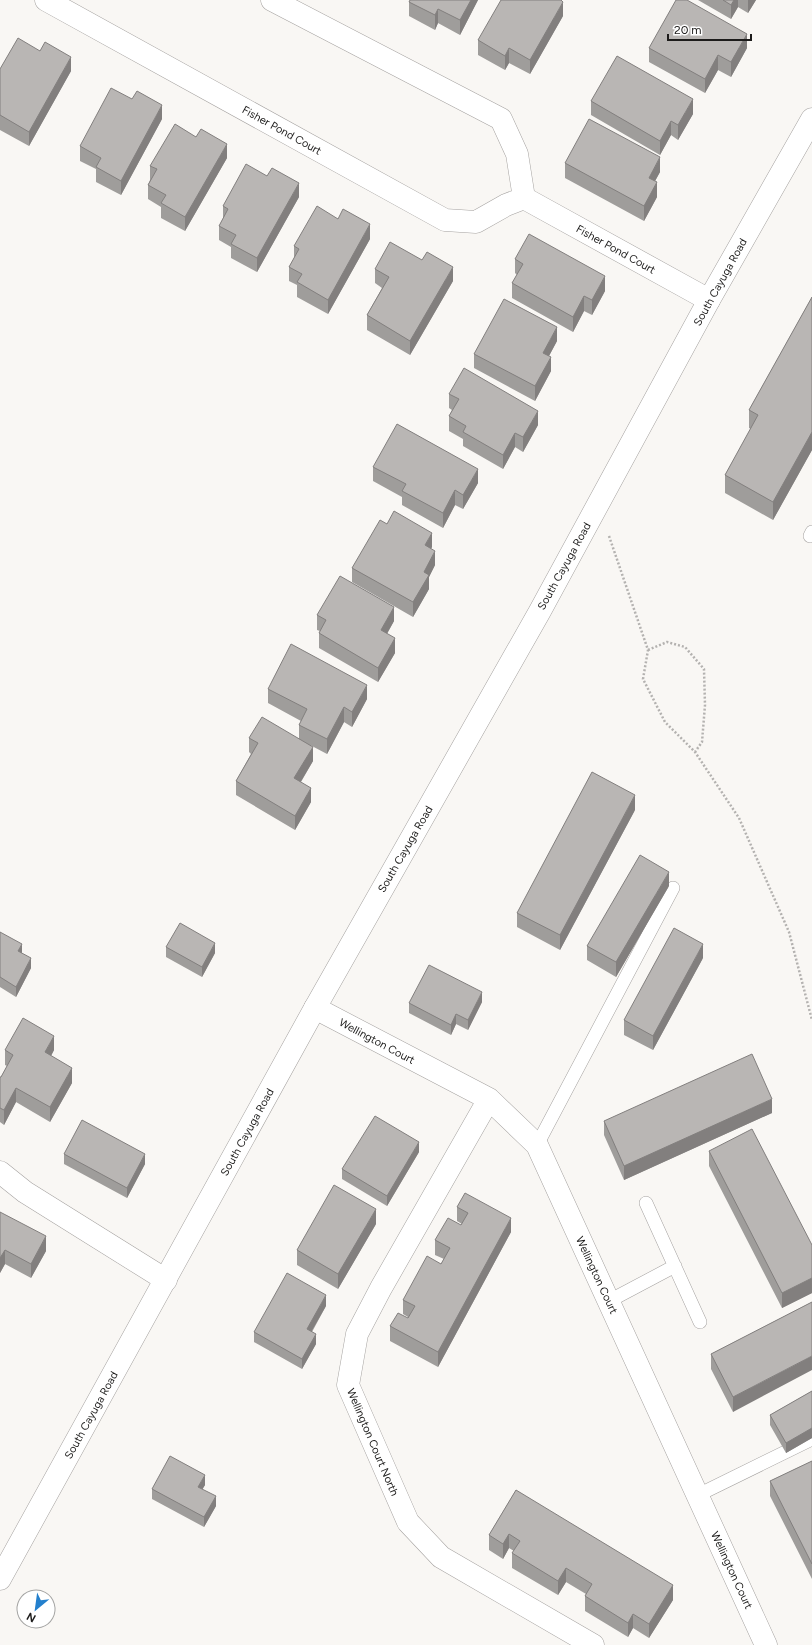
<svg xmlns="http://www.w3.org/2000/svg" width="812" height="1645" font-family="Figtree,sans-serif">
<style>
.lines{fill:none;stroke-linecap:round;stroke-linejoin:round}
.lane-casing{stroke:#a5a2a0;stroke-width:14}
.street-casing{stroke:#a5a2a0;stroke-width:23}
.secondary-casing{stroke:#a5a2a0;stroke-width:23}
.path{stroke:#b4b2b0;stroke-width:2.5;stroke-dasharray:2 2;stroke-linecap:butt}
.lane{stroke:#fff;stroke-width:13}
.street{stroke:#fff;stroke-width:22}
.secondary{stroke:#fff;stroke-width:22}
.wall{fill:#9f9d9b}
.shaded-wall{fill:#827f7e}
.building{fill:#b9b6b4;stroke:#827f7e}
.labels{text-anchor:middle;stroke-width:4;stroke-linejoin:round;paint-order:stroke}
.street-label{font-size:11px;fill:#1c1b1a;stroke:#fff}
</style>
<rect width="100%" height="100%" fill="#f9f7f4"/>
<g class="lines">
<defs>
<path id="lane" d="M810,536l2,-4
M537,1145l136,-257
M646,1203l54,119
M609,1301l66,-35
M698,1495l114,-56"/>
<path id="street" d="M46,0l399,220 31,2 30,-17 18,-7
M272,0l229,119 16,35 7,44
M524,198l185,102
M315,1008l174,91 48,46 229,500
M489,1099l-108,189 -24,46 -9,51 60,137 33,35 152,88
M0,1172l25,20 141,88"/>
<path id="secondary" d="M0,1579l315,-571 225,-397 169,-311 103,-181"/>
</defs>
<!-- lane casing -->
<use href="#lane" class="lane-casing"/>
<!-- street casing -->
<use href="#street" class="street-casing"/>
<!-- secondary casing -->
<use href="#secondary" class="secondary-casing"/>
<!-- path -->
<path class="path" d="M609,536l39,114 -5,29 22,43 30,30 44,66 50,114 23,88
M648,650l19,-8 18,5 19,22 1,36 -3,37 -7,10"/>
<!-- lane -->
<use href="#lane" class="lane"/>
<!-- street -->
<use href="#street" class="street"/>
<!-- secondary -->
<use href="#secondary" class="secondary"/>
</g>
<!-- wall -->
<path class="wall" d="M410,0h68l-18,35 -22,-12 -3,7 -26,-14v-14z
M698,0h58l-8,13 -10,-6 -7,12z
M563,16l-33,58 -21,-11 -4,7 -27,-15v-15z
M649,48h98l-16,29 -13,-7 -13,23 -56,-31z
M0,69l71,2 -42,75 -29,-16z
M591,101l102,13 -15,26 -7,-5 -11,20 -69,-40z
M162,119l-41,76 -25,-13v-13l-16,-8v-15z
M227,158l-42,73 -24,-13v-11l-13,-8v-14l2,-5v-14z
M565,163l95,9 -5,9 2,16 -13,24 -79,-43z
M299,197l-42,75 -26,-14v-11l-12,-7v-14l4,-7v-13z
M370,239l-42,75 -31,-17v-12l-8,-4v-14l5,-9v-12z
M515,259l90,32 -13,24 -8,-4 -11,21 -61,-34v-15l5,-8 -2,-2z
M375,269l78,12 -43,74 -43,-25v-15l15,-27 -7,-5z
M812,297v153l-39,70 -48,-27v-18l26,-46 -2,-1v-18z
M557,341l-8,15 2,15 -16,30 -61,-33v-14z
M449,394l89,31 -15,27 -8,-5 -12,22 -40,-23v-7l-14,-8v-15l3,-6 -3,-2z
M373,467l105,16 -15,26 -8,-4 -12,23 -41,-23v-8l-29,-16z
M432,547l-1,2 4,16 -6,12v12l-16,28 -61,-35v-14z
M317,615l77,6 -7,13 8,19 -17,29 -59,-34v-15l1,-2 -3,-1z
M268,689l99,10 -15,28 -8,-5 -17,32 -17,-9 3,16 -12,21 10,20 -16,28 -59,-35v-14l15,-27 -2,-2v-14h50v-13l2,-4 -33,-18z
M635,810l-75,140 -43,-23v-14z
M669,886l-53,91 -29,-17v-14z
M0,932l22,21 9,15 -15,29 -16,-10z
M166,947l49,6 -13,24 -36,-20z
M703,958l-50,92 -29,-15v-15z
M482,1002l-14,28 -12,-6 -5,11 -42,-22v-10z
M5,1050h49l-3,6 21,27 -22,39 -34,-20 -12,23 -4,-3v-45h1l6,-11 -2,-1z
M772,1113l-148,67 -20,-45v-14z
M709,1151l103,94v48l-30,15 -73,-142z
M419,1152l-32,54 -45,-27v-10z
M64,1154l81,10 -18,34 -63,-34z
M457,1207l54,25 -73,135 -48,-26v-15l18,-8v-1l-5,-3v-14l38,-36 3,-5 -9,-4v-15l26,-15 1,-1 -5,-3z
M0,1212l46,39 -15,27 -26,-14 -5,9z
M376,1224l-38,65 -41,-24v-15z
M812,1302l-79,110 -22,-43v-15z
M326,1306l-14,26 4,12 -14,25 -48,-27v-10z
M812,1391v47l-26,15 -16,-28v-10z
M812,1461v118l-42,-83v-15z
M205,1485l-3,4 14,17 -12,21 -52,-28v-10z
M516,1490l157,110 -24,38 -16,-10 -5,9 -43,-26v-15l1,-2 -20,-12 -8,13 -46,-27v-15l2,-2 -5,-3 -6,11 -14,-9v-15z"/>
<!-- shaded-wall -->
<path class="shaded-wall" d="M471,0h7l-18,35v-15z
M734,0h4v7l-7,12v-14z
M748,0h8l-8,13z
M563,2v14l-33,58v-14z
M438,9v14l-3,7v-15z
M747,34v14l-16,29v-15z
M509,48v15l-4,7v-14z
M718,55v15l-13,23v-14z
M71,57v14l-42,75v-14z
M693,99v15l-15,26v-15z
M162,105v14l-41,76v-14z
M671,121v14l-11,20v-14z
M227,144v14l-42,73v-14z
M660,157v15l-11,20v-14z
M657,182v15l-13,24v-15z
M299,183v14l-42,75v-14z
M370,224v15l-42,75v-14z
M453,267v14l-43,74v-14z
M605,276v15l-13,24v-15z
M584,296v15l-11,21v-15z
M557,327v14l-14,26v-14z
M551,357v14l-16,30v-15z
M538,411v14l-15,27v-15z
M812,432v18l-39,70v-18z
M515,433v14l-12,22v-14z
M478,469v14l-15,26v-14z
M455,490v15l-12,23v-15z
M432,533v14l-7,12v-14z
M435,551v14l-6,12v12l-16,28v-15l11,-30z
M394,607v14l-13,23v-14z
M395,638v15l-17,29v-14z
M367,685v14l-15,28v-15z
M344,707v15l-17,32v-15z
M313,747v14l-19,32v-15z
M311,788v14l-16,28v-14z
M635,795v15l-75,140v-15z
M669,872v14l-53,91v-15z
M215,943v10l-13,24v-10z
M22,944v10l-4,-3z
M703,944v14l-50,92v-14z
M31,958v10l-15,29v-10z
M482,992v10l-14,28v-10z
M456,1014v10l-5,11v-10z
M54,1036v14l-9,17v-15z
M72,1068v15l-22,39v-15z
M16,1088v14l-12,23v-15z
M772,1099v14l-148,67v-14z
M419,1142v10l-32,54v-10z
M145,1154v10l-18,34v-10z
M376,1209v15l-38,65v-15z
M511,1218v14l-73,135v-15z
M46,1236v15l-15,27v-14z
M5,1250v14l-5,9v-15z
M812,1278v15l-30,15v-15z
M326,1295v11l-19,33v-10z
M316,1334v10l-14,25v-10z
M812,1356v14l-79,42v-15z
M812,1428v10l-26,15v-10z
M205,1475v10l-7,12v-10z
M216,1496v10l-12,21v-10z
M509,1534v14l-6,11v-15z
M566,1568v14l-8,13v-14z
M673,1585v15l-24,38v-14z
M633,1614v14l-5,9v-14z"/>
<!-- building -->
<path class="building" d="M410,0h61l-11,20 -22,-11 -3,6 -26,-13z
M501,0h60l2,2 -33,58 -21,-12 -4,8 -27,-16z
M676,0h11l60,34 -16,28 -13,-7 -13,24 -56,-31z
M723,0h11l-3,5z
M18,38l22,13 5,-9 26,15 -42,75 -29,-17v-46z
M617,56l76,43 -15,26 -7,-4 -11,20 -69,-40z
M111,88l21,11 5,-8 25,14 -41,76 -25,-14 5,-9 -21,-12z
M589,119l71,38 -11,21 8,4 -13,24 -79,-43z
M175,124l21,13 5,-8 26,15 -42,73 -24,-14 5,-8 -18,-10 9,-16 -7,-3z
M246,164l21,12 5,-8 27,15 -42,75 -26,-14 5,-9 -17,-9 9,-17 -5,-3z
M317,206l21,13 5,-10 27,15 -42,76 -31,-18 5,-8 -13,-7 10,-18 -5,-3z
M529,234l76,42 -13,24 -8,-4 -11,21 -61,-34 11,-19 -8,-5z
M390,242l32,18 5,-8 26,15 -43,74 -43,-26 22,-38 -14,-8z
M812,297v135l-39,70 -48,-27 33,-60 -9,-5z
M504,299l53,28 -14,26 8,4 -16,29 -61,-32z
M464,368l74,43 -15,26 -8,-4 -12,22 -40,-23 3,-6 -17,-10 10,-17 -10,-5z
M397,424l81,45 -15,26 -8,-5 -12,23 -41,-22 4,-7 -33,-17z
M394,511l38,22 -7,12 10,6 -11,21 5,3 -16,27 -61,-34 28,-48 7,4z
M340,576l54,31 -13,23 14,8 -17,30 -59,-35 7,-13 -9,-5z
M291,644l76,41 -15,27 -8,-5 -17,32 -28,-14 8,-16 -39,-20z
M262,717l51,30 -19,31 17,10 -16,28 -59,-35 22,-38 -9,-5z
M592,772l43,23 -75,140 -43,-22z
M640,855l29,17 -53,90 -29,-16z
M180,923l35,20 -13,24 -36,-20z
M674,928l29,16 -50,92 -29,-16z
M0,932l22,12 -4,7 13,7 -15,29 -16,-10z
M429,965l53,27 -14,28 -12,-6 -5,11 -42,-22z
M23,1018l31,18 -9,16 27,16 -22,39 -34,-19 -12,22 -4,-2v-31h1l12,-22 -8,-5z
M752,1054l20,45 -148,67 -20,-45z
M375,1116l44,26 -32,54 -45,-27z
M82,1120l63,34 -18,34 -63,-34z
M752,1129l60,116v33l-30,15 -73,-142z
M334,1185l42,24 -38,65 -41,-24z
M465,1193l46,25 -73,134 -48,-26 8,-13 10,5 7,-12 -12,-6 24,-44 14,8 9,-16 -15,-8 13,-22 13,7 7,-12 -11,-6z
M0,1212l46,24 -15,28 -26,-14 -5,8z
M287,1273l39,22 -19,34 9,5 -14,25 -48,-27z
M812,1302v54l-79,41 -22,-43z
M812,1391v37l-26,15 -16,-28z
M170,1456l35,19 -7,12 18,9 -12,21 -52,-28z
M812,1461v103l-42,-83z
M516,1490l157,95 -24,39 -16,-10 -5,9 -43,-27 7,-12 -26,-16 -8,13 -46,-28 8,-12 -11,-7 -6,10 -14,-9z"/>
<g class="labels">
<!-- street labels -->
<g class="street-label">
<text transform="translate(282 130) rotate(29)" y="4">Fisher Pond Court</text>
<text transform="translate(616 249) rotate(29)" y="4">Fisher Pond Court</text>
<text transform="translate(720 282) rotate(-61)" y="4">South Cayuga Road</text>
<text transform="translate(564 566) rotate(-61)" y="4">South Cayuga Road</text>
<text transform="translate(405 849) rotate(-60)" y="4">South Cayuga Road</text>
<text transform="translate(377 1041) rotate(28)" y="4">Wellington Court</text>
<text transform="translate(247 1132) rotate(-61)" y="4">South Cayuga Road</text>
<text transform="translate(597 1275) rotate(65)" y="4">Wellington Court</text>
<text transform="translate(91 1415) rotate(-61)" y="4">South Cayuga Road</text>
<text transform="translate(373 1442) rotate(67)" y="4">Wellington Court North</text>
<text transform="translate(732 1570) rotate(65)" y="4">Wellington Court</text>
</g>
</g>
<!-- north arrow -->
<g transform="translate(36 1609) rotate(209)"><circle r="19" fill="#ffffff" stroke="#a4a4a3"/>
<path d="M0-3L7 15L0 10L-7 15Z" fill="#2480cd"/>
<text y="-6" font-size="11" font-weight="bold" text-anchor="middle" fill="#1c1b1a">N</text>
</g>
<!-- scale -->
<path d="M668 34v6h83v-6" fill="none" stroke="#1c1b1a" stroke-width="2"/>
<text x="674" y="34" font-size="12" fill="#1c1b1a" stroke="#ffffff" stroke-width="3" paint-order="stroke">20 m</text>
</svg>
